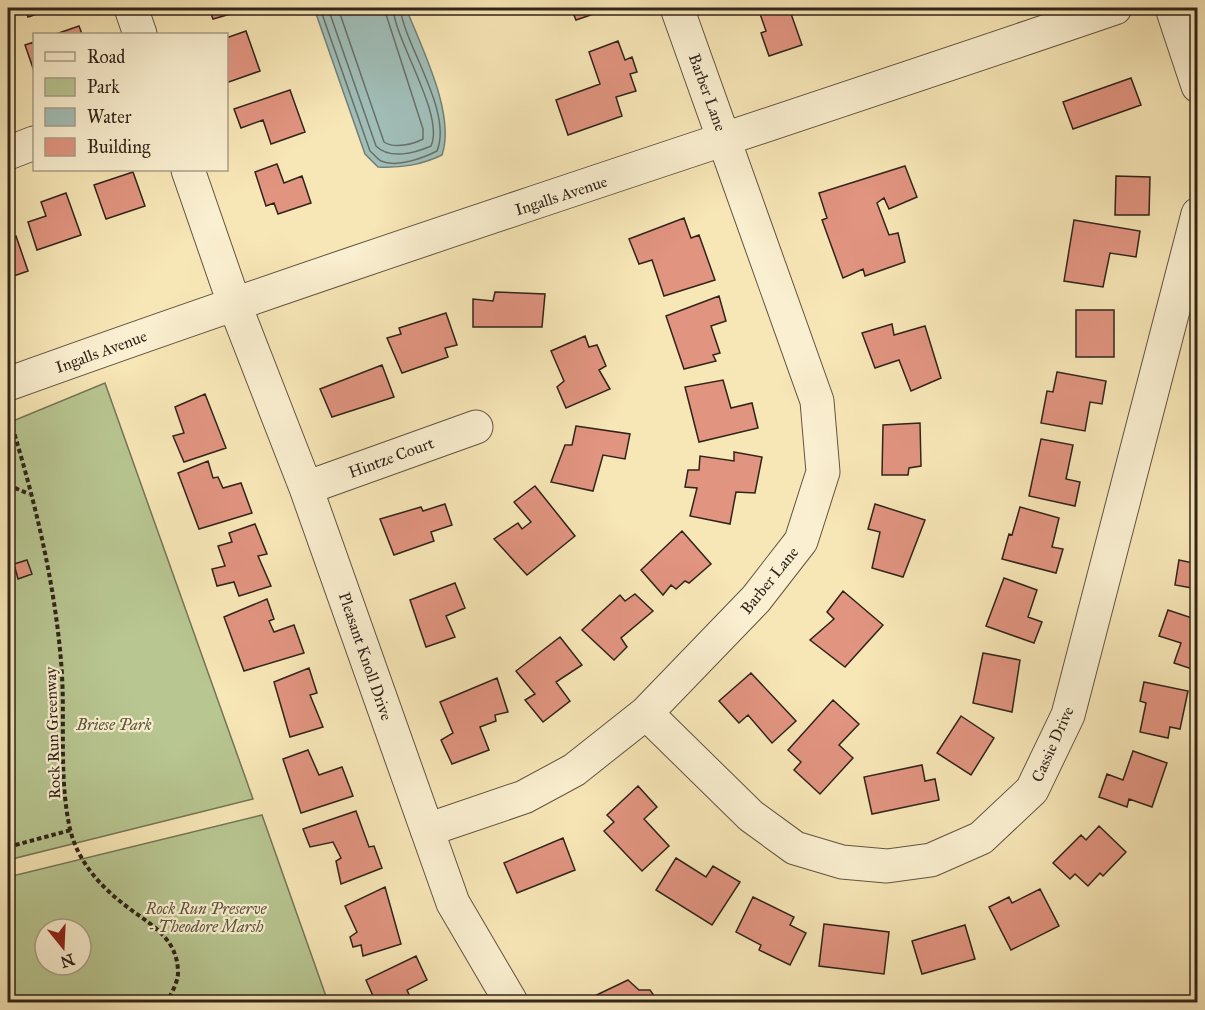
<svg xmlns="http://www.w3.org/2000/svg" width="1205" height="1010" font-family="'IM FELL Great Primer',serif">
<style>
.green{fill:#b8c691;stroke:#747556;stroke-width:1.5;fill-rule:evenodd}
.water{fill:#a0bdb7;stroke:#738078;stroke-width:1.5}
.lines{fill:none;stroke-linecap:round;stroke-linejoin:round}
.shore{stroke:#687068;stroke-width:1.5}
.building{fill:#e19480;stroke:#30241a;stroke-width:1.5}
.minor-casing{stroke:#625441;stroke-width:35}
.path{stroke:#30241a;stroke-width:4;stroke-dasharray:4.5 3;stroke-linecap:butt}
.minor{stroke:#faefd0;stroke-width:33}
.labels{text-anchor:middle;stroke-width:4.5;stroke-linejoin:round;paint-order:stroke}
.street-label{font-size:16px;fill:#30241a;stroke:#faefd0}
.park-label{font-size:16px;font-style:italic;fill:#59553e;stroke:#faefd0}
</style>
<rect width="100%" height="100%" fill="#f7e6b6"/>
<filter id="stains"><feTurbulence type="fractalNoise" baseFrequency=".00333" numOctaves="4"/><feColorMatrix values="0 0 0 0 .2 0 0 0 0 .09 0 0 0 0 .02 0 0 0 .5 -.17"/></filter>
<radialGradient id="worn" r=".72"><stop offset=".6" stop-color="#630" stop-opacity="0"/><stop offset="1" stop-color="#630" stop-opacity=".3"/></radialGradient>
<!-- green -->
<path class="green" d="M105,383l148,416 -245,61v-437z
M262,815l66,187h-320v-125zM45,929h36v36h-36z"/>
<!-- water -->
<path class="water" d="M314,8h92c15,39 50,106 36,147 -21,10 -40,13 -64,12l-13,-13z"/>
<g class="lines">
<!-- shore -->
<path class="shore" d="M320,8l50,143c3,2 7,8 11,10 16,7 42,-3 56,-10 16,-39 -32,-105 -37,-143
M328,8l48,138c14,14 39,7 55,0 14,-31 -36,-105 -38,-138
M338,8l46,134c10,7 30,2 39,-3v-10l-39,-121"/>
</g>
<!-- building -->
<path class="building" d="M25,8h30l-27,9z
M209,8h34l1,2 -31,9z
M571,8h40l-35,12z
M758,8h31l13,37 -33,11 -8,-23 5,-2z
M79,26l3,8h-26z
M246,31l14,40 -34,12v-45z
M618,41l7,19 7,-3 5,15 -7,2 6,17 -20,6 6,19 -54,19 -12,-35 44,-16 -11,-32z
M34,42v29l-9,-26z
M1131,78l10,27 -68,24 -10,-27z
M290,90l15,42 -34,12 -8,-24 -22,8 -7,-19z
M277,164l7,19 18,-7 9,27 -33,11 -4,-11 -8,3 -11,-34z
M905,166l12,31 -28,12 -5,-11 -7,5 12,32 9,-2 7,29 -40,14 -2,-7 -20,9 -21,-58 5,-2 -8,-25z
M133,172l12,34 -39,13 -12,-34z
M1116,176l34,1 -1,38h-34z
M66,193l15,42 -44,15 -9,-28 18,-6 -5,-14z
M684,218l7,20 8,-3 16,45 -51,16 -12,-36 -13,4 -10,-25z
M1074,220l66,11 -4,26 -26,-4 -7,34 -39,-6z
M16,236l12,35 -20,7v-38z
M495,292l50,2 -3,33h-69v-28l20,2z
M719,296l7,25 -15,5 9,27 -7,2 3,6 -32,8 -18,-53z
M1076,310h38v47h-38z
M446,313l11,32 -12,3 3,9 -46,16 -15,-35 14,-4 -2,-6z
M892,324l2,11 31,-9 16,52 -30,13 -12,-31 -24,8 -13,-35z
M585,336l4,11 8,-2 9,21 -7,4 11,19 -44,19 -9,-21 7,-6 -13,-30z
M382,365l12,32 -62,20 -12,-28z
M1057,372l49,9 -4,23 -12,-2 -5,29 -44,-8 6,-32 6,1z
M723,380l8,28 21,-5 6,25 -59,14 -14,-55z
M205,394l21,54 -42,14 -11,-26 11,-3 -9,-26z
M920,423l1,43 -12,2 -1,7h-26l1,-50z
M576,426l54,8 -5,25 -22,-4 -10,36 -42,-9 14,-37h7z
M1041,439l32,6 -7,34 14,3 -5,24 -46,-10z
M734,452l28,5 -7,36 -19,-1 -6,32 -40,-8 7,-28 -12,-1 3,-17h11l1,-14 34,5z
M208,461l5,17 5,-1 5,11 18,-5 11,30 -53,16 -21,-56z
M535,486l40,50 -48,39 -33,-36 24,-16 4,6 9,-7 -17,-20z
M445,504l7,21 -21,7 3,9 -40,14 -14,-36 41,-12 2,4z
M875,504l50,16 -22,57 -31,-9 8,-36 -12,-3z
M1020,507l39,11 -7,29 11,2 -7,24 -54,-14 7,-25 3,1z
M255,524l12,30 -9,2 13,30 -32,10 -5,-14 -17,4 -5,-17 13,-3 -7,-20 14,-4 -3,-9z
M682,531l29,33 -22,19 -4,-2 -9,8 -5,-4 -8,10 -22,-25z
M27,560l5,14 -14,5 -4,-15z
M1179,560l19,4v25l-23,-4z
M1004,578l33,12 -9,27 14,5 -8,21 -48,-17z
M455,583l10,25 -19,8 9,21 -29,10 -16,-47z
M843,591l40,34 -38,42 -35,-27 24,-21 -7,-7z
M635,594l18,17 -32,27 6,9 -13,13 -32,-30 38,-35 5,6z
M267,599l7,20 -5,2 5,11 20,-7 10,28 -60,18 -20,-54z
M1168,610l30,10v51l-24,-8 7,-20 -22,-7z
M560,637l22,28 -26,17 14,19 -27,21 -18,-22 10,-6 -19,-23z
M983,653l37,7 -8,52 -39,-9z
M309,668l8,25 -7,2 13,32 -33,10 -16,-55z
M751,673l45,48 -24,22 -24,-28 -9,8 -20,-22z
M497,678l11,34 -13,3 1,6 -16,6 9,23 -37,14 -11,-24 12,-7 -13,-31z
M1144,682l44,9 -8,38 -10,-2 -2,11 -28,-6 6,-29 -6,-2z
M833,700l26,24 -20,21 14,13 -33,36 -26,-24 7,-8 -13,-12z
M961,716l33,22 -23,37 -34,-22z
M308,750l11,25 23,-8 11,29 -52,17 -18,-54z
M1133,751l34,12 -15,44 -23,-8 -2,8 -28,-10 8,-23 16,6z
M922,765l3,16 10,-2 4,21 -67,14 -8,-37z
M638,786l19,21 -13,12 25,27 -27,25 -38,-40 10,-9 -7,-7z
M356,811l13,36 5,-1 8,22 -41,16 -5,-23 5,-3 -8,-16 -23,5 -7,-18z
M1099,826l27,26 -23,24 -3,-3 -12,13 -13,-12 -5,5 -17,-16 28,-28 5,5z
M563,838l12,32 -58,23 -13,-30z
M676,858l30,19 7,-11 27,16 -28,43 -56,-35z
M385,887l16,57 -38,12 -2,-11 -8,2 -3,-10 7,-5 -12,-26z
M1040,889l19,37 -48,24 -22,-43 20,-10 3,6z
M753,897l41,20 -4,8 16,8 -16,32 -31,-15 2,-5 -25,-13z
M824,924l65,8 -5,42 -65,-8z
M965,925l10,34 -53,15 -10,-33z
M416,956l11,24 -20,10 5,11 11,-4 3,5h-60l-1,-2 8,-4 -7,-16z
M628,980l11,10h11l5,7 -3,5h-70z"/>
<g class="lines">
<defs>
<path id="minor" d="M131,8l9,26
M1172,8l26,78
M8,153l26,-10
M188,170l46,133 72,185 147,415 58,99
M8,384c366,-132 738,-250 1107,-376
M306,488l170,-61
M646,713l105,103 44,32 47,14 45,4 44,-6 50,-22 51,-48 36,-75 130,-501
M427,830l97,-33 50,-27 72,-57 110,-114 45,-58 22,-69 -6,-71 -140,-393"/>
</defs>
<!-- minor casing -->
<use href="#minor" class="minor-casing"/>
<!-- path -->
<path class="path" d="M8,413c25,80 46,164 53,248 5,55 -3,114 9,168 7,30 28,55 51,73 25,21 57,33 57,71 0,9 -7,21 -11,29
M8,485l21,9
M8,847l63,-17"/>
<!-- minor -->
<use href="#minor" class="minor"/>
</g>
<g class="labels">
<!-- street labels -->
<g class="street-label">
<text transform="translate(708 92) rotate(70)" y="6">Barber Lane</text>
<text transform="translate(561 195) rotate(-18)" y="6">Ingalls Avenue</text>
<text transform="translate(101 351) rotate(-20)" y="6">Ingalls Avenue</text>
<text transform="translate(391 457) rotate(-20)" y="6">Hintze Court</text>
<text transform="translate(769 580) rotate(-51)" y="6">Barber Lane</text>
<text transform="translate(366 656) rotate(71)" y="6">Pleasant Knoll Drive</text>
<text transform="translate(52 733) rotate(-92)" y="6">Rock Run Greenway</text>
<text transform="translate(1052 744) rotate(-66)" y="6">Cassie Drive</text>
</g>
<!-- park labels -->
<g class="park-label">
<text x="114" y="730">Briese Park</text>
<text x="206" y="914">Rock Run Preserve<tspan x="206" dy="18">- Theodore Marsh</tspan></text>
</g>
</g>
<!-- margin -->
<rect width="1205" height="1010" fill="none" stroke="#f7e6b6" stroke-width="30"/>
<rect x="9" y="9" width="1187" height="992" fill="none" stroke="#30241a" stroke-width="3"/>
<rect x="15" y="15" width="1175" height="980" fill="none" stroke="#30241a" stroke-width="1.5"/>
<!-- legend -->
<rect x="33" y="33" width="195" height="138" fill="#faefd0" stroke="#a99e87" stroke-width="1.5"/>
<rect x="45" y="52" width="30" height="9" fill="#faefd0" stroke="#a99e87" stroke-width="1.5"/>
<text x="87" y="63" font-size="18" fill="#30241a">Road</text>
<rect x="45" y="78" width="30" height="18" fill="#b8c691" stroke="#a99e87" stroke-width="1.5"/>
<text x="87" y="93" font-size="18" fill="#30241a">Park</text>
<rect x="45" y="108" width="30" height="18" fill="#a0bdb7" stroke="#a99e87" stroke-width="1.5"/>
<text x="87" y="123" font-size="18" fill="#30241a">Water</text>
<rect x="45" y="138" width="30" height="18" fill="#e19480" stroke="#a99e87" stroke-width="1.5"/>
<text x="87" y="153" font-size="18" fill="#30241a">Building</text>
<!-- north arrow -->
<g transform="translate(63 947) rotate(162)"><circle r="28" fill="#faefd0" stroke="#a99e87" stroke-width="1.5"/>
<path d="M0-4.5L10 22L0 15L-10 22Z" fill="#8f2418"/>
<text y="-9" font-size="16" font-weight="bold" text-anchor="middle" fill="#30241a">N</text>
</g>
<rect width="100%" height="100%" filter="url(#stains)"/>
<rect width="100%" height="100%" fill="url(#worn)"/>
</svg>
